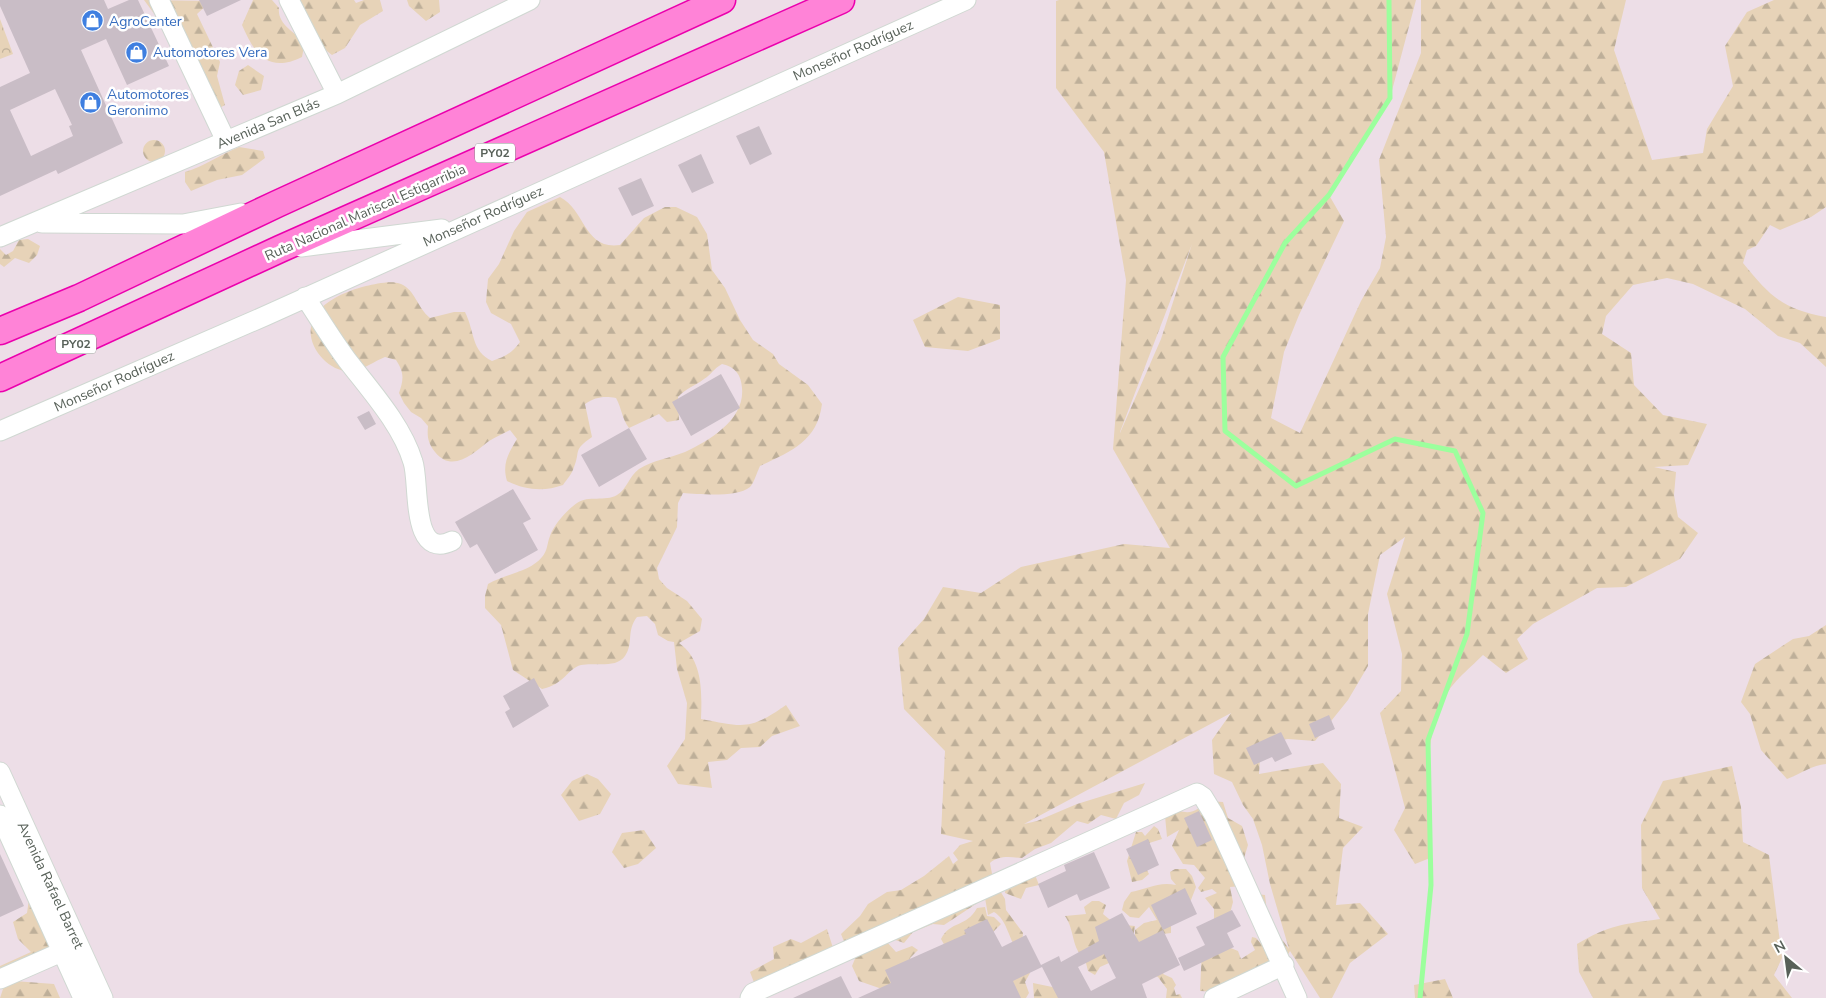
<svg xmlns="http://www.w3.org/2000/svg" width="1826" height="998" font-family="'Nunito Sans',sans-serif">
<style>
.forest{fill:url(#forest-firs);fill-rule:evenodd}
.park{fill:url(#park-crowns)}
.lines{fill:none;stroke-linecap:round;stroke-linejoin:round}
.stream{stroke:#9cff9d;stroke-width:5}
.building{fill:#c9bdc6;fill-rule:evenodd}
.minor-casing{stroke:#d0d8d2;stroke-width:21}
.highway-casing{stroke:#eb00ad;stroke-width:29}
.minor{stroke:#fff;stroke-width:19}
.highway{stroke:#ff83d7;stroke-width:26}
.labels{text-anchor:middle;stroke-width:5;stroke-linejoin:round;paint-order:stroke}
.shield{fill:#fff;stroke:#8a908b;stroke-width:1}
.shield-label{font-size:12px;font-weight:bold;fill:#586159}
.shop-label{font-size:14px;fill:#366cbe;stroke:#fff;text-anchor:start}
.street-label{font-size:14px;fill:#586159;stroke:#fff}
</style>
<defs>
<pattern id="forest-firs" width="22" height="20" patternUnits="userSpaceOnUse" patternTransform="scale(1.25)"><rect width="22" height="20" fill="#e7d3b8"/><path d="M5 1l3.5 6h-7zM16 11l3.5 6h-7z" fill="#beaf99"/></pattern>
<pattern id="park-crowns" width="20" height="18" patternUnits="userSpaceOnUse" patternTransform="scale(1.25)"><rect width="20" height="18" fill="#e7d3b8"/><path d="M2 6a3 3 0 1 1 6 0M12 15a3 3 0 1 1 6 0" fill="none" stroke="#beaf99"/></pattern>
</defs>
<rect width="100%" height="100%" fill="#eddee7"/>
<!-- forest -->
<path class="forest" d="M144,0l67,1 -14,13 23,48 -3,14 8,29 -17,9 -18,-37 -20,-25 1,-15z
M253,0h19l7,8c-2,15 15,25 26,33l-3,16c-34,17 -48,-4 -60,-32z
M298,0h56l2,3 8,-3h16l3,11 -23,14 -15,23 -13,7 -9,-7z
M407,0h32l1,12 -14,9 -17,-15z
M1059,0h357l-26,98 -61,97 15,26 -45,94 -15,37 -13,66 29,15 61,-132 19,-33 6,-31 -7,-77 42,-107v-53h205l-12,50 38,110 51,-7 4,-24 26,-43 -8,-40 22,-34 27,-12h52v207l-15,10 -31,13 -10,-5 -14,21 -9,4 -4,13c27,33 39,46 83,54v50l-26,-24 -22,-7 -33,-27 -52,-25 -26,-6 -34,7 -27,31 -4,18 29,19 3,32 29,30 44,9 -19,41 -34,2 22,5 -2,23 4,22 20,16 -18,26 -54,28 -29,1 -64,36 -16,15 11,20 -22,14 -23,-18c-15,15 -34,29 -42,50 -20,48 -12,102 -11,153l-15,6 -21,-34 11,-22 -25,-95 21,-22 1,-37 -15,-60 18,-57 -25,18 -12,59v52l-20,34 -33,41 -27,-2 -27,3 -2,32 64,-11 18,21 -2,34 24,9 -20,21 -7,57 24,-2 28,31 -38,29 -18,35h-12l-30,-47 -6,10 -16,1 -50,30 -18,-1 2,-43 24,-2 12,5 3,8 14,-9 -4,-8 1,-5 4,1 8,9 -15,-54 16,2 4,35 12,8 8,11 -19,-65 -8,-39 -9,-26 -10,-14 -11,-23 -18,-8 -2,-34 19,-27 -207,111 13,-3 40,-17 68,-21 -6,12 -15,8 -8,16 -15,-4 -13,9 -11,-3 -26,22 -16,6 -13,9c-12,-1 -23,-3 -32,5l3,16 12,20 1,11 17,23 -1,12 9,10 -1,18 -5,9 4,11 -3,5h-23l6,-8 8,-40c-9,-13 -10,-30 -23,-38l-6,3 -3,-17 -41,27 -11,-1 -20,8 -9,11 -17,-6 -42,7 -4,-10 19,-18 8,-12 19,-12 14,-2 23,-14 25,-20 4,8 5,-4 -5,-7 7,-8 13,-4 -32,-7 4,-83 -41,-42 -6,-61 26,-29 19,-32 38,6 40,-26 103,-23 46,4 -57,-99 13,-169 -22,-128 -48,-64v-87zM1192,244l-31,95 -41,94v-1z
M248,65l16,11 -3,14 -18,5 -8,-10 4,-14z
M143 151a11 11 0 1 1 22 0a11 11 0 1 1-22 0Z
M239,147l24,4 2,7 -23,17 -25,5 -26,11 -6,-9v-10c18,-5 36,-18 54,-25z
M560,197c26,14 24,53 60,48l24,-27 21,-11h11l21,10 10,17 5,36 13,18 15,32 13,20 20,14 6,10 29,21 14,19c-5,38 -31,47 -62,62 -3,6 -6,17 -10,21 -13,11 -51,7 -67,6l-5,10 -1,24 -20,41 2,11 8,9 20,13 15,18 -2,12 -21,12c24,17 23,49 22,76 43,8 48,12 85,-14l14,21 -28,10 -12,11 -19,1 -14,12 -19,2 4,26 -34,-4 -11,-18 18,-27 2,-36 -10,-34 -3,-27 -6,-1 -10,-6 -3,-11 -8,-8 -10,1c-11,14 -3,26 -12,39 -9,13 -31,6 -44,9 -14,4 -16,19 -39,24l-29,-19 -12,-45 -16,-17v-12l3,-12c17,-10 42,-12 54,-27 6,-7 5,-14 8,-21 4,-12 17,-26 27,-33 11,-8 28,-1 40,-8 10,-6 12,-19 22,-26 14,-9 31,-11 46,-17 26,-12 60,-33 57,-64 -1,-14 -7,-21 -20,-24 -9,5 -10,10 -18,15 -9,7 -18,9 -26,18l1,23 -12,2 -8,-8 -30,14c-7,-9 -7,-19 -13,-30 -13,-2 -20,-1 -31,6l7,33c-20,14 -11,13 -18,30 -2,7 -7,12 -11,18 -19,7 -38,5 -56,-4 -5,-17 1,-27 10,-42l-7,-9c-7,4 -15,7 -21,11 -16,12 -36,33 -54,11 -7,-9 -8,-15 -7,-26l-7,-8 -10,-6 -7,-9 -5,-10c5,-14 5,-21 -3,-33l-11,-3c-10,4 -21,12 -31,14 -22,4 -47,-22 -43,-44 4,-24 35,-36 55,-41 10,-2 25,-6 35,-2 14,6 16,23 29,34l24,-6h11c10,20 6,39 27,49 13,-4 20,-8 28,-19l-9,-18 -20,-11 -5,-11 2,-23 11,-15 15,-33 13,-19z
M28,239l12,7 -3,9 -8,8 -14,-5 -11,9 -4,-3v-15l6,6 7,-4 6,-11z
M958,297l42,8v34l-32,12 -43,-4 -12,-27z
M1826,625v139c-13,1 -26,10 -39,15l-26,-29 -11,-36 -9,-12 14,-38 38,-25 16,-3z
M1732,766l9,41 2,35 26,13 13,103 -8,17 18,23h-199l-14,-26 -2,-28c32,-19 47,-20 83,-25l-18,-31 -1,-63 22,-44z
M587,774l11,5 13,15 -11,20 -21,7 -18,-26 11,-14z
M1209,801l14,1 5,16 14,8 6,19 -4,13 2,14 -4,14 -12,1 3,15 -4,15 -15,6v-14l-9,-11 12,-5 -5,-4 -11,3 -3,-4 7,-10 -11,-13 -11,-1 -11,-18 7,-16 -12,7 -2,-21 13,-6c13,6 20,-1 31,-9z
M1154,826l4,3 4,10 -16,5 -4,16 7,14 -7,6 -10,2 -5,-21 9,-29h6l3,4z
M644,830l12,18 -18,16 -14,4 -12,-16 10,-19z
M1032,867l7,18 -13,3 -5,11 -16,-6 1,-11z
M1175,869h11l6,7 4,11 -5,13 -20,21v12l-8,1 -22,11 -6,-7v-8l9,-7 13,-3 -8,-13 -10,11 -9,-1 -8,-7 2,-8 7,-10c16,-3 28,-11 45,-7l-5,-6 -1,-7z
M30,892l25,66 -55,26v-18l31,-14 -13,-13 -5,-17 14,-9z
M1092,901h7l7,4 -3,9 12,10 20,2 -2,12 34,28 -4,8 9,4 4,7 -2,3 2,7 4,-1 2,4h-16l1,-9 -9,-12 -40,-18 -18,8 -5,8 -7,-4 -3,-12c-14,-10 -10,-29 -20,-43l21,-2 -2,-7z
M985,907l2,9 7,1 7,7 -12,12 -43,12 -5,-9c10,-19 25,-11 36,-31z
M827,929l6,19 -78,37 -5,-13 24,-13 -1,-12 18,-8 10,4z
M886,941l10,11 16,-6 6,4 -8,8 4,10 -11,19 -21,2 -23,-8 -7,-15 7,-17z
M1445,979l8,19h-38l-1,-13z
M14,981l40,3 6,14h-60l5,-15z
M1033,983l29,6 -1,9h-27z"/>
<!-- park -->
<path class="park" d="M0,19l13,35 -13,5z"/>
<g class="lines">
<!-- stream -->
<path class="stream" d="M1389,0l1,98 -61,97 -44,48 -62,114 2,74 71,55 99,-47 60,12 28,62 -16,121 -39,106 3,145 -11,113"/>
</g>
<!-- building -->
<path class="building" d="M0,0h104l4,9 21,-9h9l31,66 -42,19 -21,-46 -25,11 42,93 -65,31 -2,-4 -56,26v-109l30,-14 -30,-67zM55,89l17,36 -3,1 4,10 -42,20 -21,-46z
M199,0h42l-34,16z
M759,126l13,28 -22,11 -14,-29z
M701,154l13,29 -22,10 -14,-28z
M641,178l13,28 -22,10 -14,-28z
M721,374l19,34 -49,28 -19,-34z
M369,411l7,13 -11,6 -8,-13z
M629,428l18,31 -48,28 -18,-32z
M513,489l18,30 -8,4 15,27 -43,24 -18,-30 -7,4 -15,-26z
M534,678l15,28 -36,22 -8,-16 5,-3 -7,-13z
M1329,715l6,14 -20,9 -6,-14z
M1281,732l11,22 -17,8 -3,-5 -18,8 -8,-17z
M1199,811l13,29 -15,7 -13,-29z
M1148,839l11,26 -21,10 -12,-26z
M1094,852l16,36 -30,13 -3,-7 -29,14 -10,-24 28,-13 -2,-6z
M0,854l24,52 -24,11z
M1185,888l12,26 -34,16 -12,-25z
M1232,910l9,16 -14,7 7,14 -50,24 -6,-13 27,-13 -9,-18z
M1122,913l17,29 24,-12 17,35 -38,19 5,14h-89l-16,-31 -29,14 8,17h-163l33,-15 -6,-13 81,-36 -2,-4 23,-11 15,28 24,-12 15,30 18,-9 2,6 38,-21 -4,-14zM1104,954l12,24 -25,13 -13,-24z
M841,976l11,22h-59z"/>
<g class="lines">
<defs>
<path id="minor" d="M159,0l67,141
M289,0l48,94
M42,223l141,1 58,-11
M0,237l337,-143 193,-94
M301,247l141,-18
M305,297c14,21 27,43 42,63 23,30 55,65 66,102 7,20 -3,99 39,79
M0,431l265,-115 701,-316
M0,772l103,226
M0,815l83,183
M0,979l73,-32
M750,998l3,-5 444,-200 6,4 11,18 83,183
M1214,998l70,-33"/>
<path id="highway" d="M0,331l79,-33 198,-94 445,-204
M0,378l280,-129 561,-249"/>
</defs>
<!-- minor casing -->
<use href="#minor" class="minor-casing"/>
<!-- highway casing -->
<use href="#highway" class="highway-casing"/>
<!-- minor -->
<use href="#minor" class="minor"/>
<!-- highway -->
<use href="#highway" class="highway"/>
</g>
<!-- icons -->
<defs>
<symbol id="shop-disc" viewBox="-11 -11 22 22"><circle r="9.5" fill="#3f7fe0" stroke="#fff"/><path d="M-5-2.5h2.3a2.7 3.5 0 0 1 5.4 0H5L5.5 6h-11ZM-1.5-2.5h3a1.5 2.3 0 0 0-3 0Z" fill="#fff"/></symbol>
</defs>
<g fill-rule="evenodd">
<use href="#shop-disc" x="80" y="8" width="25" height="25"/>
<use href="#shop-disc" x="124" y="40" width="25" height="25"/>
<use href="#shop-disc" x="78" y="90" width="25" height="25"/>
</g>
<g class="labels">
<!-- shield labels -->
<g class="shield">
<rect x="475" y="143.5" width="40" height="19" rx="4"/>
<rect x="56" y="334.5" width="40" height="19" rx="4"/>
</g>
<g class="shield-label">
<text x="495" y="157">PY02</text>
<text x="76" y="348">PY02</text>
</g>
<!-- shop labels -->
<g class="shop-label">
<text x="109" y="26">AgroCenter</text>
<text x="153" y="57">Automotores Vera</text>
<text x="107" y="99">Automotores<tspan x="107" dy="16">Geronimo</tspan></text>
</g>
<!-- street labels -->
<g class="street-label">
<text transform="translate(853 50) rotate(-24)" y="5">Monseñor Rodríguez</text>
<text transform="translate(268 123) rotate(-23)" y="5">Avenida San Blás</text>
<text transform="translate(365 212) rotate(-24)" y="5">Ruta Nacional Mariscal Estigarribia</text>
<text transform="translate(483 216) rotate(-24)" y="5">Monseñor Rodríguez</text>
<text transform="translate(114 381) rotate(-24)" y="5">Monseñor Rodríguez</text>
<text transform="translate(51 885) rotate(65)" y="5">Avenida Rafael Barret</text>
</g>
</g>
<!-- north arrow -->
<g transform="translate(1786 958) rotate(331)" stroke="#ffffff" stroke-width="4" paint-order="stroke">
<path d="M0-4L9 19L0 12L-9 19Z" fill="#586159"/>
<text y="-8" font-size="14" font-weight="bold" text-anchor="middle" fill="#586159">N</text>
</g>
</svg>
